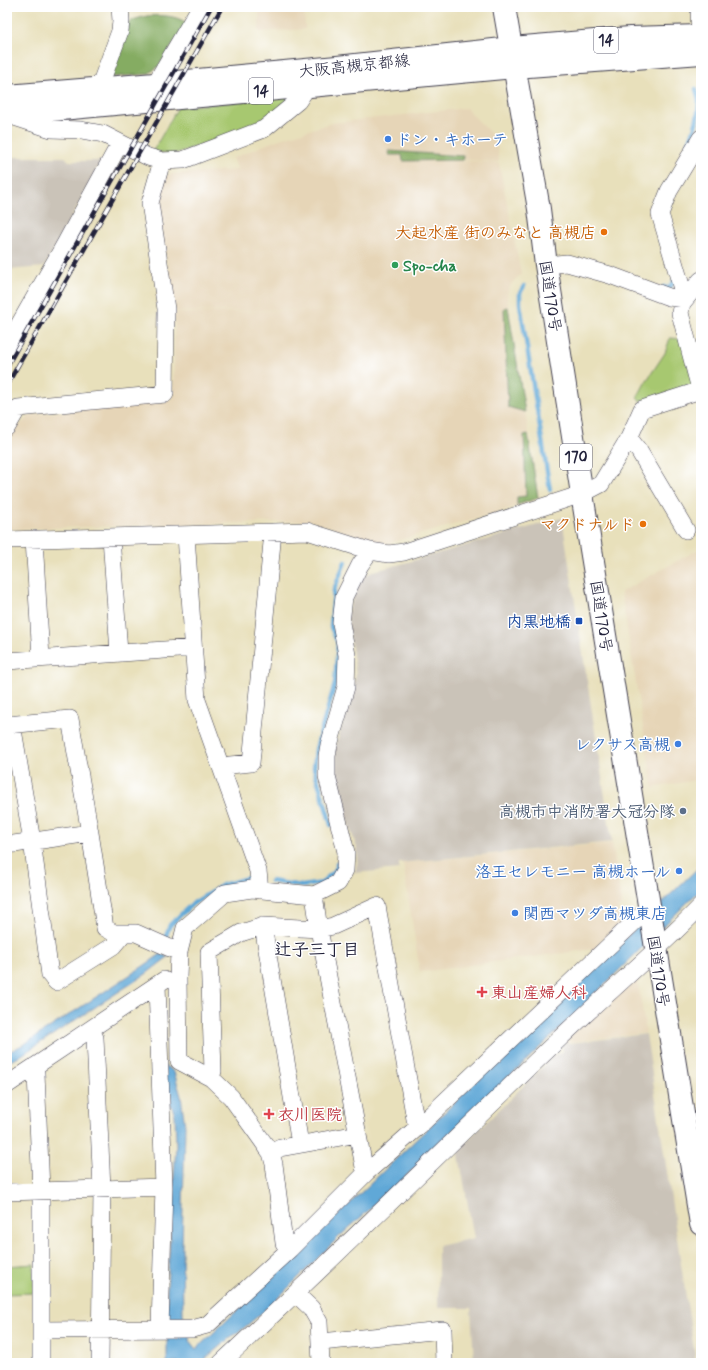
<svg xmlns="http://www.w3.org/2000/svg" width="708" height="1370" font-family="Mynerve,'Klee One',sans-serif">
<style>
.built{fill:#e6d5b7}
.industrial{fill:#cac3b8}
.green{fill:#a7c870;stroke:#647556}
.forest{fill:#85ac62;stroke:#54674e}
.water{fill:#61a8d7;stroke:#426589}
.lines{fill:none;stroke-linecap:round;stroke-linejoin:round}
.stream{stroke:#61a8d7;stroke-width:4.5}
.street-casing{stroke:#403e4e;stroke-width:18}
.primary-casing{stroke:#403e4e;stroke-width:24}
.highway-casing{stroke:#403e4e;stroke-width:24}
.street{stroke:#fff;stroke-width:17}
.primary{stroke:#fff;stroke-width:22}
.highway{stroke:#fff;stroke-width:22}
.rail-casing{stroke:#22223b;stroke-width:4.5}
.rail{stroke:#fff;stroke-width:3;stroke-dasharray:9;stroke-linecap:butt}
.shop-dot{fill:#3f7fe0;stroke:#fff;stroke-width:1.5}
.food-dot{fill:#e8710a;stroke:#fff;stroke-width:1.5}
.leisure-dot{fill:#2e9e5b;stroke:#fff;stroke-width:1.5}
.transit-dot{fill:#1a4fb4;stroke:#fff;stroke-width:1.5}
.service-dot{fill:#5c6f8a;stroke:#fff;stroke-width:1.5}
.health-dot{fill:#e0444e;stroke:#fff;stroke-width:1.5}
.labels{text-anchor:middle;stroke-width:3;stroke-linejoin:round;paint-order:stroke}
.shield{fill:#fff;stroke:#646476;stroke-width:1}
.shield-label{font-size:15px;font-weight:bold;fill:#22223b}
.street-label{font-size:16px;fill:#22223b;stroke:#fff}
.shop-label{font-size:16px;font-weight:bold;fill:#366cbe;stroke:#fff;text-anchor:start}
.food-label{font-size:16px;font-weight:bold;fill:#c56008;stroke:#fff;text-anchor:end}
.leisure-label{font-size:16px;font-weight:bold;fill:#27864d;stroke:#fff;text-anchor:start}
.transit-label{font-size:16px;font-weight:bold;fill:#164399;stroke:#fff;text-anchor:end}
.service-label{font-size:16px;font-weight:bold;fill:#4e5e75;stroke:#fff;text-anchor:end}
.health-label{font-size:16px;font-weight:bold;fill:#be3a42;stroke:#fff;text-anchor:start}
.neighbourhood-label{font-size:17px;font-weight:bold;fill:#22223b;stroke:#fff}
</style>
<rect width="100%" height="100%" fill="#fff"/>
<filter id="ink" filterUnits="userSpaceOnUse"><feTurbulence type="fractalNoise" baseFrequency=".025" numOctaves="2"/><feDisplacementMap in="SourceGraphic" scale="8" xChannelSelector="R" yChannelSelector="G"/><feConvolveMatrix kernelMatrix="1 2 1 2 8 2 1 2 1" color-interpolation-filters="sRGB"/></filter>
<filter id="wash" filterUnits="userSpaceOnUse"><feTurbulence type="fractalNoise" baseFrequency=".012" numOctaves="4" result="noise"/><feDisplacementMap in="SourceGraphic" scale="16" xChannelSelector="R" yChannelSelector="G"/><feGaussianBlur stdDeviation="0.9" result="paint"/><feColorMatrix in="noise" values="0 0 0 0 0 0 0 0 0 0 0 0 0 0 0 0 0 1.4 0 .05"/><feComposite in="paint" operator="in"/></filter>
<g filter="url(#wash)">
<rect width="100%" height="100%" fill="#e8e0bb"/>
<!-- built -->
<path class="built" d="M259,7h45l1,22 -46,3z
M551,7h66l-60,5z
M466,108l30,31 3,23 -28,-2 -48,1h48l28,2 22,111 -9,9 -4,7 -1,8 32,202 -156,45 -72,-24 -304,8v-84l11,-19 13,-11 142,-15 2,-87 247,-5 -247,4 -18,-108 10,-30 71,-4 -5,-12 44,-18 55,-17z
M701,548v231l-48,9 -32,-196z
M612,843l10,63 -4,2 2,11 -2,1 3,8 -24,24 -4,-3 -173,23 -17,-109z
M637,976l9,57 -85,10z"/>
<!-- industrial -->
<path class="industrial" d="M7,157h58l4,4h33l-58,106 -37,3z
M562,518l50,324 -213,21v6l-44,4 3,-14 -1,-11 -17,-47 -3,-15 -3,-21 1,-17 16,-50 5,-23 -9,-60 14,-37 13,-7 20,-5z
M646,1034l50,329h-222l-3,-55h-33v-62l36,-8 -16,-88 98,-96 7,-1 -1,-9z"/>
<!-- green -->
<path class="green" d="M291,97l-31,28 -89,30 -18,-4 25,-44z
M670,338l13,1 10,46 -53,16 -3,-3 8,-15 20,-30z
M34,1264v29l-27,1v-28z"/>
<!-- forest -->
<path class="forest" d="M147,16c14,-1 28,-1 40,7l-28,43 -11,8 -37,3 18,-54 3,-3z
M389,151l74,5 1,3 -1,1 -60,1 -1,-6h-13z
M508,307l17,105 -17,-5 -4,-99z
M528,434l10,64 -21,7v-8l9,-1 -2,-61z"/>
<!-- water -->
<path class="water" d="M701,865v24l-115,114 -188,181 -58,52 -68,68 -34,29 -6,3 -32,27h-33v-73l9,-145 -1,-30 -5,-13 -7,-36 6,2 5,4 7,24 4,30 -3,123 1,65 8,29 5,6 90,-84z
M161,954l7,3 -22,17 -129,84 -10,4v-9l19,-10 116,-76z"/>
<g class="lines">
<!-- stream -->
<path class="stream" d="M688,145c6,-13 11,-29 11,-44 0,-4 -2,-8 -3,-12
M524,286l-4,7v11l30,186
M664,287l4,2 7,-9
M331,825l-17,-57 2,-19 19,-65 3,-41 -7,-16 3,-37 11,-28
M271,881l31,5 20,-3 15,-15v-5
M165,943l1,-8 4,-10 22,-21 31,-19 24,-7"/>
</g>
</g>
<g filter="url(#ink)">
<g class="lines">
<defs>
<path id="street" d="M699,7l1,29
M155,84l45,-77
M99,88l21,-57 1,-10 -1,-14
M11,116l40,13 30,1 22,4 45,23 14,4 21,-1 81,-31 34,-28 10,-15
M546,265l21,-2 43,12 59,22 16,2 -25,-85 9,-23 32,-53
M701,280l-19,23 -2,10 21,80
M7,346l58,-102 55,-101
M7,427l11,-19 147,-14 1,-85 -16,-106 12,-42
M629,438l10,13 47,79
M186,535l11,165 61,171 2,19
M111,537l8,116
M34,539l7,119
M7,540l300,-9 63,20 19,3 15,-2 178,-58 19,-10 28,-46 13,-29 59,-19
M7,661l186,-13
M12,724l20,117 18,134 6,7 57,-36 11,-13
M7,725l63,-6 20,114
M222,768l8,-3 21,-2 22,-231
M7,845l83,-12 15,95 9,5h22l43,19
M314,895l5,34 45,238 3,5
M263,926l37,218
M157,985l7,202 -4,142
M91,1029l4,9 7,151 -2,174
M35,1066l1,7 5,118v172
M211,1078l2,-7 -4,-119 32,-19 22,-7 56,3 14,-3 44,-20 38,213 4,7
M7,1085l157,-105
M271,1153l9,-5 78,-14
M7,1192l157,-5
M290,1249l-6,-6 -10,-79 -3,-11 -40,-56 -20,-19 -32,-17 -1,-83 1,-26 6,-24 40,-35 27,-4 62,6 24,-12 7,-13 1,-18 -19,-76v-20l2,-11 17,-58 1,-32 -6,-32 3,-26 16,-32 10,-14
M296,1294l15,14 8,14 2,41
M41,1330l151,-1 15,-4 83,-76 77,-77 52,-46 230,-218
M321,1342l122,-12 1,33
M221,1363c114,-105 224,-215 337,-323 47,-45 97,-87 143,-134"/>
<path id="primary" d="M7,96l148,-12 182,-17 175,-19 118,-10 71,-2
M7,114l508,-47 186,-14"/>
<path id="highway" d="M504,7l35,202 7,56 36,229 119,730"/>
</defs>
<!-- street casing -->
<use href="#street" class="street-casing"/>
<!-- primary casing -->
<use href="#primary" class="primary-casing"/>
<!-- highway casing -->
<use href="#highway" class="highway-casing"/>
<!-- street -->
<use href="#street" class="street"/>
<!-- primary -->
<use href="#primary" class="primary"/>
<!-- highway -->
<use href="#highway" class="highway"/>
<defs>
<path id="rail" d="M7,366l204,-359
M7,385l215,-378"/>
</defs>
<!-- rail casing -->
<use href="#rail" class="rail-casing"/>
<!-- rail -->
<use href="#rail" class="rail"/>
</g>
</g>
<!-- markers -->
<g class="shop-dot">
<circle cx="388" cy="139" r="4"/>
<circle cx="678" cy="744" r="4"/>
<circle cx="679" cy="871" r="4"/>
<circle cx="515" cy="913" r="4"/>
</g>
<g class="food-dot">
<circle cx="604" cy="232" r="4"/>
<circle cx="643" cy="524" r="4"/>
</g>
<circle class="leisure-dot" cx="395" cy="265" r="4"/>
<rect class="transit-dot" x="575" y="617" width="8" height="8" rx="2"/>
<circle class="service-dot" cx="683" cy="811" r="4"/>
<g class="health-dot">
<path d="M480 986h4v4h4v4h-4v4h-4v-4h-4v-4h4z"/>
<path d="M267 1108h4v4h4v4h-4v4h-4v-4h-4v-4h4z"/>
</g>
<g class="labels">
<!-- shield labels -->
<g class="shield">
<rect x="594" y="27" width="24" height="26" rx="3"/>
<rect x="249" y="78" width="24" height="26" rx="3"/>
<rect x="560" y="444" width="32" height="26" rx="3"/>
</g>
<g class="shield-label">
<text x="606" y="45">14</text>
<text x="261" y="96">14</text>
<text x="576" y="462">170</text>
</g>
<!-- street labels -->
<g class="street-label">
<text transform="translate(354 65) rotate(-6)" y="6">大阪高槻京都線</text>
<text transform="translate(551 296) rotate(81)" y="6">国道170号</text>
<text transform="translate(602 616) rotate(81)" y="6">国道170号</text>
<text transform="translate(659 971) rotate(81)" y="6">国道170号</text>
</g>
<!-- shop labels -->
<g class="shop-label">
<text x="396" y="145">ドン・キホーテ</text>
<text x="670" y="750" text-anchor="end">レクサス高槻</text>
<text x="671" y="877" text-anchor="end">洛王セレモニー 高槻ホール</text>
<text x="523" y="919">関西マツダ高槻東店</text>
</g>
<!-- food labels -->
<g class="food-label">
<text x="596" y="238">大起水産 街のみなと 高槻店</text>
<text x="635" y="530">マクドナルド</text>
</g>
<!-- leisure labels -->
<g class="leisure-label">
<text x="403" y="271">Spo-cha</text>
</g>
<!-- transit labels -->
<g class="transit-label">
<text x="571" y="627">内黒地橋</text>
</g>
<!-- service labels -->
<g class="service-label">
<text x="675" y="817">高槻市中消防署大冠分隊</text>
</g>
<!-- health labels -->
<g class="health-label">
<text x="491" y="998">東山産婦人科</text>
<text x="278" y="1120">衣川医院</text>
</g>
<!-- neighbourhood labels -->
<g class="neighbourhood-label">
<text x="317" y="955">辻子三丁目</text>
</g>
</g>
<!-- margin -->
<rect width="708" height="1370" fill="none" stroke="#fff" stroke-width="24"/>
</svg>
